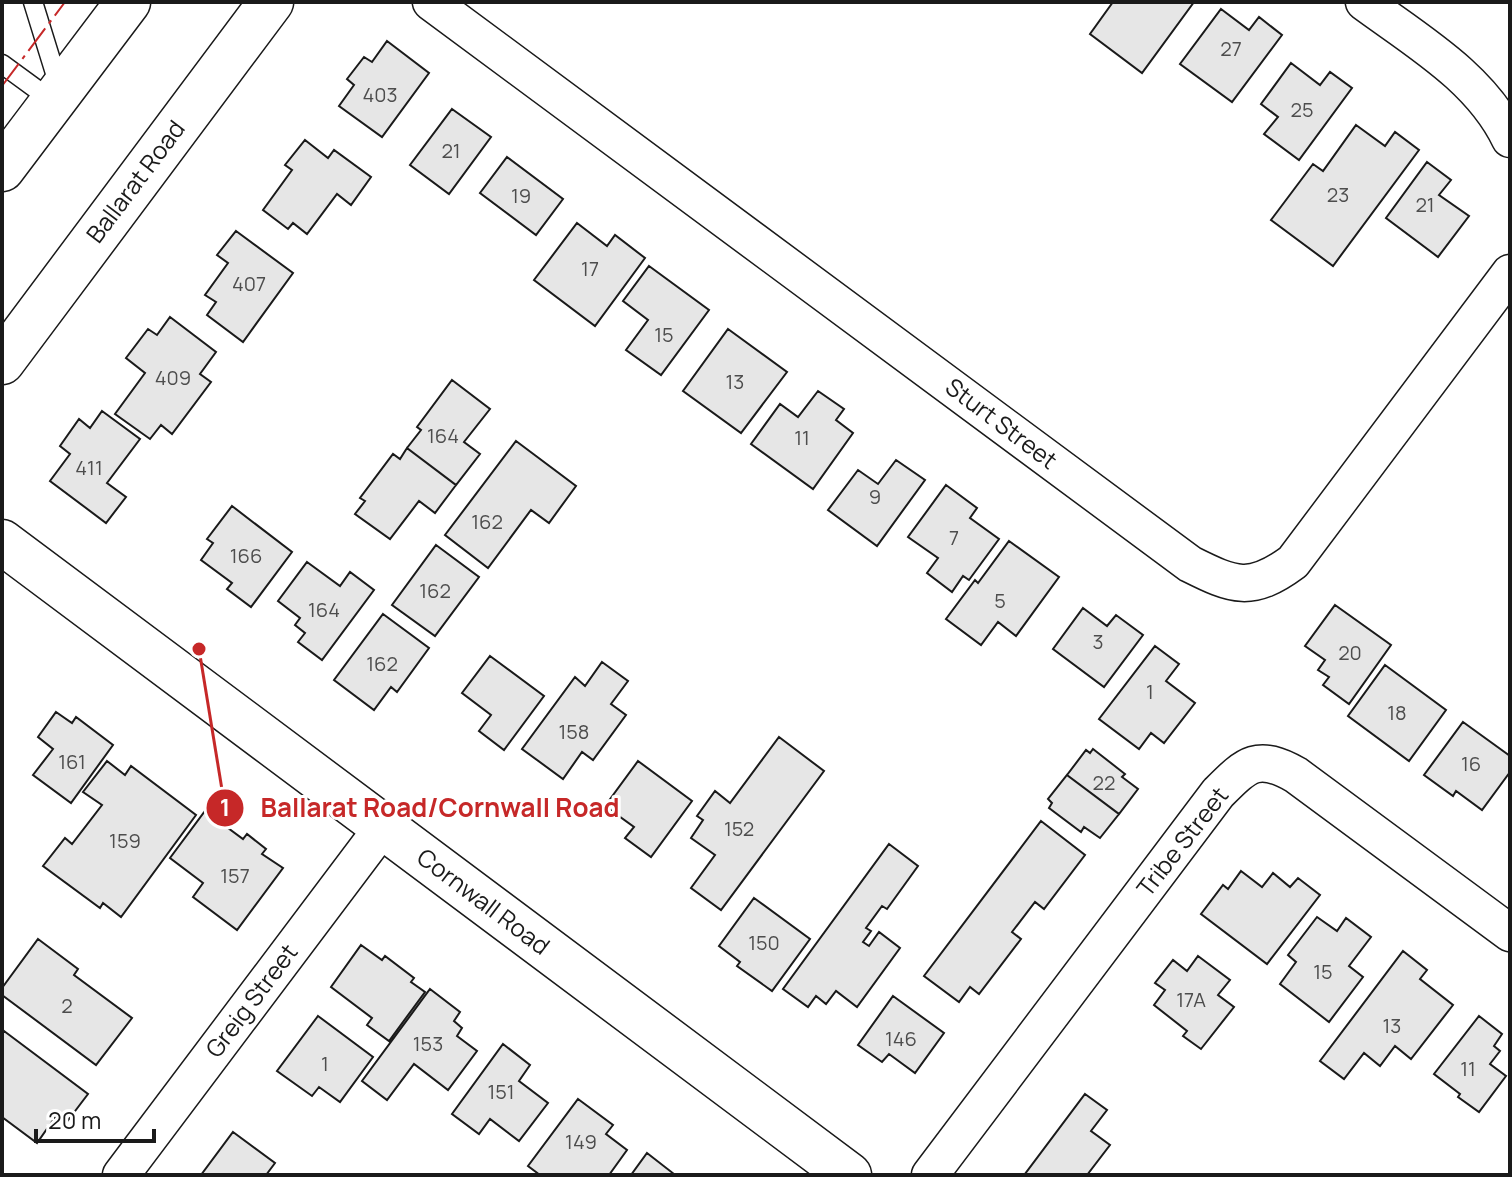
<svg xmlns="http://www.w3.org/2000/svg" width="1512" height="1177" font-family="Manrope,sans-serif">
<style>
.building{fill:#e6e6e6;stroke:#1a1a1a;stroke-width:2}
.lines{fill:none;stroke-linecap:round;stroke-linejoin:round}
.service-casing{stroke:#1a1a1a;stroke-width:21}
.minor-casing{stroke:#1a1a1a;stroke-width:39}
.tertiary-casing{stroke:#1a1a1a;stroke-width:47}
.trunk-casing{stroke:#1a1a1a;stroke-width:47}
.service{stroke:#fff;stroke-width:18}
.minor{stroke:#fff;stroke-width:36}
.tertiary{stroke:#fff;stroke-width:44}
.trunk{stroke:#fff;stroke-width:44}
.power{stroke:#c62828;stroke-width:2;stroke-dasharray:28 6 4 6;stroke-linecap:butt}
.labels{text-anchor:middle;stroke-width:6;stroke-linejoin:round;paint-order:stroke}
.number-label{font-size:20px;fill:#4d4d4d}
.street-label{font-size:24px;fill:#1a1a1a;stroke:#fff}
.leader{fill:none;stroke:#c62828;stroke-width:3}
.callout-dot{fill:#c62828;stroke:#fff;stroke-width:3}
.mark-label{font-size:24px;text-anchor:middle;font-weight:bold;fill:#fff}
.callout-label{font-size:26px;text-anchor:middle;font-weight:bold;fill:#c62828;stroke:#fff;stroke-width:6;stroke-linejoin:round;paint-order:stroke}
</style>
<rect width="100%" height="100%" fill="#fff"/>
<!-- building -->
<path class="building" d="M1113,2h81l-52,71 -52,-39z
M1221,9l28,21 10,-13 23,18 -50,67 -52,-38z
M387,41l42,32 -47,64 -43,-31 15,-21 -7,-6 17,-22 8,5z
M1291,63l29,22 10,-13 22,16 -53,72 -35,-26 14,-17 -17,-13z
M452,109l39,28 -42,57 -39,-29z
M1356,125l29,21 10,-14 24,18 -86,116 -62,-46 42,-56 10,7z
M305,140l23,18 6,-8 37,27 -20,28 -14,-11 -30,40 -14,-11 -5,6 -25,-19 29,-40 -7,-5z
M507,157l56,42 -27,36 -56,-42z
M1427,162l24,18 -12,15 30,21 -31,41 -52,-39z
M577,223l30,23 8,-11 30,23 -50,68 -61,-46z
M236,231l57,42 -50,69 -36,-27 9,-13 -11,-7 23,-32 -11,-8z
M649,266l60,44 -48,65 -35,-25 22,-30 -25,-19z
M170,317l46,35 -16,22 11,8 -39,52 -11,-9 -11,14 -35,-25 30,-41 -19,-15 22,-29 9,6z
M728,329l59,43 -46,61 -58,-42z
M452,380l38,29 -26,33 16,12 -24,31 -49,-37 14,-18 -4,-3z
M818,391l26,18 -8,11 17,13 -40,56 -62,-45 29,-40 18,13z
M102,411l38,28 -33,44 19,14 -20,26 -56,-42 20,-27 -10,-8 19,-27 11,9z
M516,441l60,45 -27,37 -18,-13 -43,58 -43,-33z
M407,448l49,37 -21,28 -16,-12 -29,38 -35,-25 10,-13 -5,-3 33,-44 7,5z
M896,460l29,20 -48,66 -49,-36 30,-40 20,14z
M946,485l31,23 -7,10 29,21 -30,41 -6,-4 -11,16 -25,-19 11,-15 -30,-21z
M232,506l60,46 -41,55 -24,-18 5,-6 -31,-23 12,-17 -6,-4z
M1009,541l50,36 -43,59 -18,-14 -17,23 -35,-26 29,-39 3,3z
M436,545l43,32 -44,59 -43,-31z
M307,562l33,24 10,-14 24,18 -52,70 -24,-18 7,-9 -10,-8 5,-7 -22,-17z
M1335,605l56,40 -42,59 -26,-19 6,-8 -11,-7 7,-10 -20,-14z
M1083,608l24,18 9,-11 27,20 -39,52 -51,-38z
M383,614l46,34 -32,44 -6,-5 -17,23 -40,-30z
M1155,646l24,18 -13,17 29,22 -31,40 -13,-10 -12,16 -40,-30z
M490,656l54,40 -40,54 -25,-19 12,-16 -29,-22z
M602,662l26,19 -17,23 15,11 -33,45 -11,-8 -19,27 -41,-30 53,-72 10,9z
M1385,665l61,45 -37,51 -61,-45z
M56,712l16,11 4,-6 37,28 -42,58 -38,-28 20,-26 -15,-12z
M1463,722l47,34v16l-28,38 -26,-19 -3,5 -29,-21z
M779,737l45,34 -103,139 -30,-22 24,-33 -24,-17 12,-18 -6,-4 18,-25 15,12z
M1093,749l32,25 -3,3 16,12 -19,25 -52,-39 19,-25 4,3z
M107,761l18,14 6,-9 65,49 -75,102 -18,-14 -3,5 -57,-42 22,-28 7,6 30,-39 -19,-13z
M638,761l54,40 -41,56 -26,-19 9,-11 -29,-21z
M1067,775l52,39 -19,24 -16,-11 -3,5 -32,-24 3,-5 -4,-4z
M205,811l38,28 4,-5 19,15 -4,5 21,14 -46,62 -44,-33 10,-14 -33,-25z
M1041,821l44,34 -41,54 -9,-7 -23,30 9,7 -42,55 -9,-7 -11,15 -35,-26z
M889,844l29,22 -31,43 -5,-3 -16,22 5,3 -8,11 6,4 10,-14 21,16 -43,59 -21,-16 -10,13 -10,-8 -8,11 -25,-18z
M1241,871l21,16 11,-14 17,14 8,-9 22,17 -53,69 -66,-50 22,-29 5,4z
M754,898l56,41 -38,52 -35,-25 3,-4 -21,-16z
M1317,917l20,14 9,-13 25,19 -22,29 14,11 -34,45 -49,-38 16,-22 -8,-7z
M38,939l40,30 -4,6 58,43 -36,47 -94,-70v-7z
M361,945l21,15 3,-4 29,22 -3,4 14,10 -36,49 -22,-16 5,-7 -41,-31z
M1403,951l24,19 -7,9 33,26 -42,54 -16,-13 -15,20 -16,-13 -20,26 -24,-18z
M1198,956l32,24 -12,15 16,12 -33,42 -18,-13 4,-5 -33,-26 11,-15 -10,-7 18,-23 14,11z
M430,989l30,23 -6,9 8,7 -5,8 20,15 -29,39 -34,-26 -27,36 -25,-19z
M893,996l51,37 -29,40 -26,-19 -7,8 -24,-17z
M318,1016l55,41 -33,45 -21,-15 -7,9 -35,-25z
M1479,1016l23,18 -8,12 6,5 -10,13 16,12 -27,36 -21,-15 2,-3 -26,-20z
M4,1031l84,63 -22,29 -10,-7 -19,27 -35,-26v-83z
M503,1044l27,21 -11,16 29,22 -29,38 -29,-22 -11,15 -27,-20z
M1085,1094l22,16 -16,21 19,14 -23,30h-60l-2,-1z
M578,1099l35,26 -7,9 21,16 -18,25h-69l-12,-9z
M233,1132l42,31 -9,12h-65z
M647,1153l27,21 -1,1h-42z"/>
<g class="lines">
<defs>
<path id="service" d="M33,2l26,84
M2,64l52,38"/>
<path id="minor" d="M431,2l759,562c44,22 61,29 103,-2l217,-289
M1364,2c53,39 117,76 146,137
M121,1175l262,-348
M930,1175l288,-382c29,-29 39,-40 78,-18l214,158"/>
<path id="tertiary" d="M2,542l847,633"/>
<path id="trunk" d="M2,169l126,-167
M2,362l269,-360"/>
</defs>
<!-- service casing -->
<use href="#service" class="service-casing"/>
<!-- minor casing -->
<use href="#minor" class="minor-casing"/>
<!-- tertiary casing -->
<use href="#tertiary" class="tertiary-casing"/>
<!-- trunk casing -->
<use href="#trunk" class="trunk-casing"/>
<!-- service -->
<use href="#service" class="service"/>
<!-- minor -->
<use href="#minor" class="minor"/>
<!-- tertiary -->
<use href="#tertiary" class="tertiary"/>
<!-- trunk -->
<use href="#trunk" class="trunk"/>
<!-- power -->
<path class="power" d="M2,86l63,-84"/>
</g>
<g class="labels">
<!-- number labels -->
<g class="number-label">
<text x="1231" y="56">27</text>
<text x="380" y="102">403</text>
<text x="1302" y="117">25</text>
<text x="451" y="158">21</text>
<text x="1338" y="202">23</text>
<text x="521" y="203">19</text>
<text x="1425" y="212">21</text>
<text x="590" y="276">17</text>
<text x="249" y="291">407</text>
<text x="664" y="342">15</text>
<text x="173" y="385">409</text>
<text x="735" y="389">13</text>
<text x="443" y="443">164</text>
<text x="802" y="445">11</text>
<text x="89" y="475">411</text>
<text x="875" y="504">9</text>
<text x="487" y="529">162</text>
<text x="954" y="545">7</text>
<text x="246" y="563">166</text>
<text x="435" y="598">162</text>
<text x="1000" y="608">5</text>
<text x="324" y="617">164</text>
<text x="1098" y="649">3</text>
<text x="1350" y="660">20</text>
<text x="382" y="671">162</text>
<text x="1150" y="699">1</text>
<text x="1397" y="720">18</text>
<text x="574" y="739">158</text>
<text x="72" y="769">161</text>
<text x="1471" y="771">16</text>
<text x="1104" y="790">22</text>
<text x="739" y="836">152</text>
<text x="125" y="848">159</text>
<text x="235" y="883">157</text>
<text x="764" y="950">150</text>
<text x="1323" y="979">15</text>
<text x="1191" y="1007">17A</text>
<text x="67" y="1013">2</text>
<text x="1392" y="1033">13</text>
<text x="901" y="1046">146</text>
<text x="428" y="1051">153</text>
<text x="325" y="1071">1</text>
<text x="1468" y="1076">11</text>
<text x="501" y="1099">151</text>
<text x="581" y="1149">149</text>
</g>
<!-- street labels -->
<g class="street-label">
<text transform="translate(136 182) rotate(-53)" y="8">Ballarat Road</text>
<text transform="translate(1001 424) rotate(37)" y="8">Sturt Street</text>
<text transform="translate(1183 842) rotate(-52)" y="8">Tribe Street</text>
<text transform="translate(483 902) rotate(37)" y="8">Cornwall Road</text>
<text transform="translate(252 1001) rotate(-53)" y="8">Greig Street</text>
</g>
</g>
<!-- callouts -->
<path class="leader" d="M199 649L225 808"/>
<g class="callout-dot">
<circle cx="199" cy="649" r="8"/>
<circle cx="225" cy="808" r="20"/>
</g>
<g class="mark-label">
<text x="225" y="816">1</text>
</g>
<g class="callout-label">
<text x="440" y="817">Ballarat Road/Cornwall Road</text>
</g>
<!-- border -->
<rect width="1512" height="1177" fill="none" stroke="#1a1a1a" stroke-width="8"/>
<!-- scale -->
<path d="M36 1129v12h118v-12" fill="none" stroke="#1a1a1a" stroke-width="4"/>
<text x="48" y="1129" font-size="24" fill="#1a1a1a" stroke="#ffffff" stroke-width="6" paint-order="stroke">20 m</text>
</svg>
